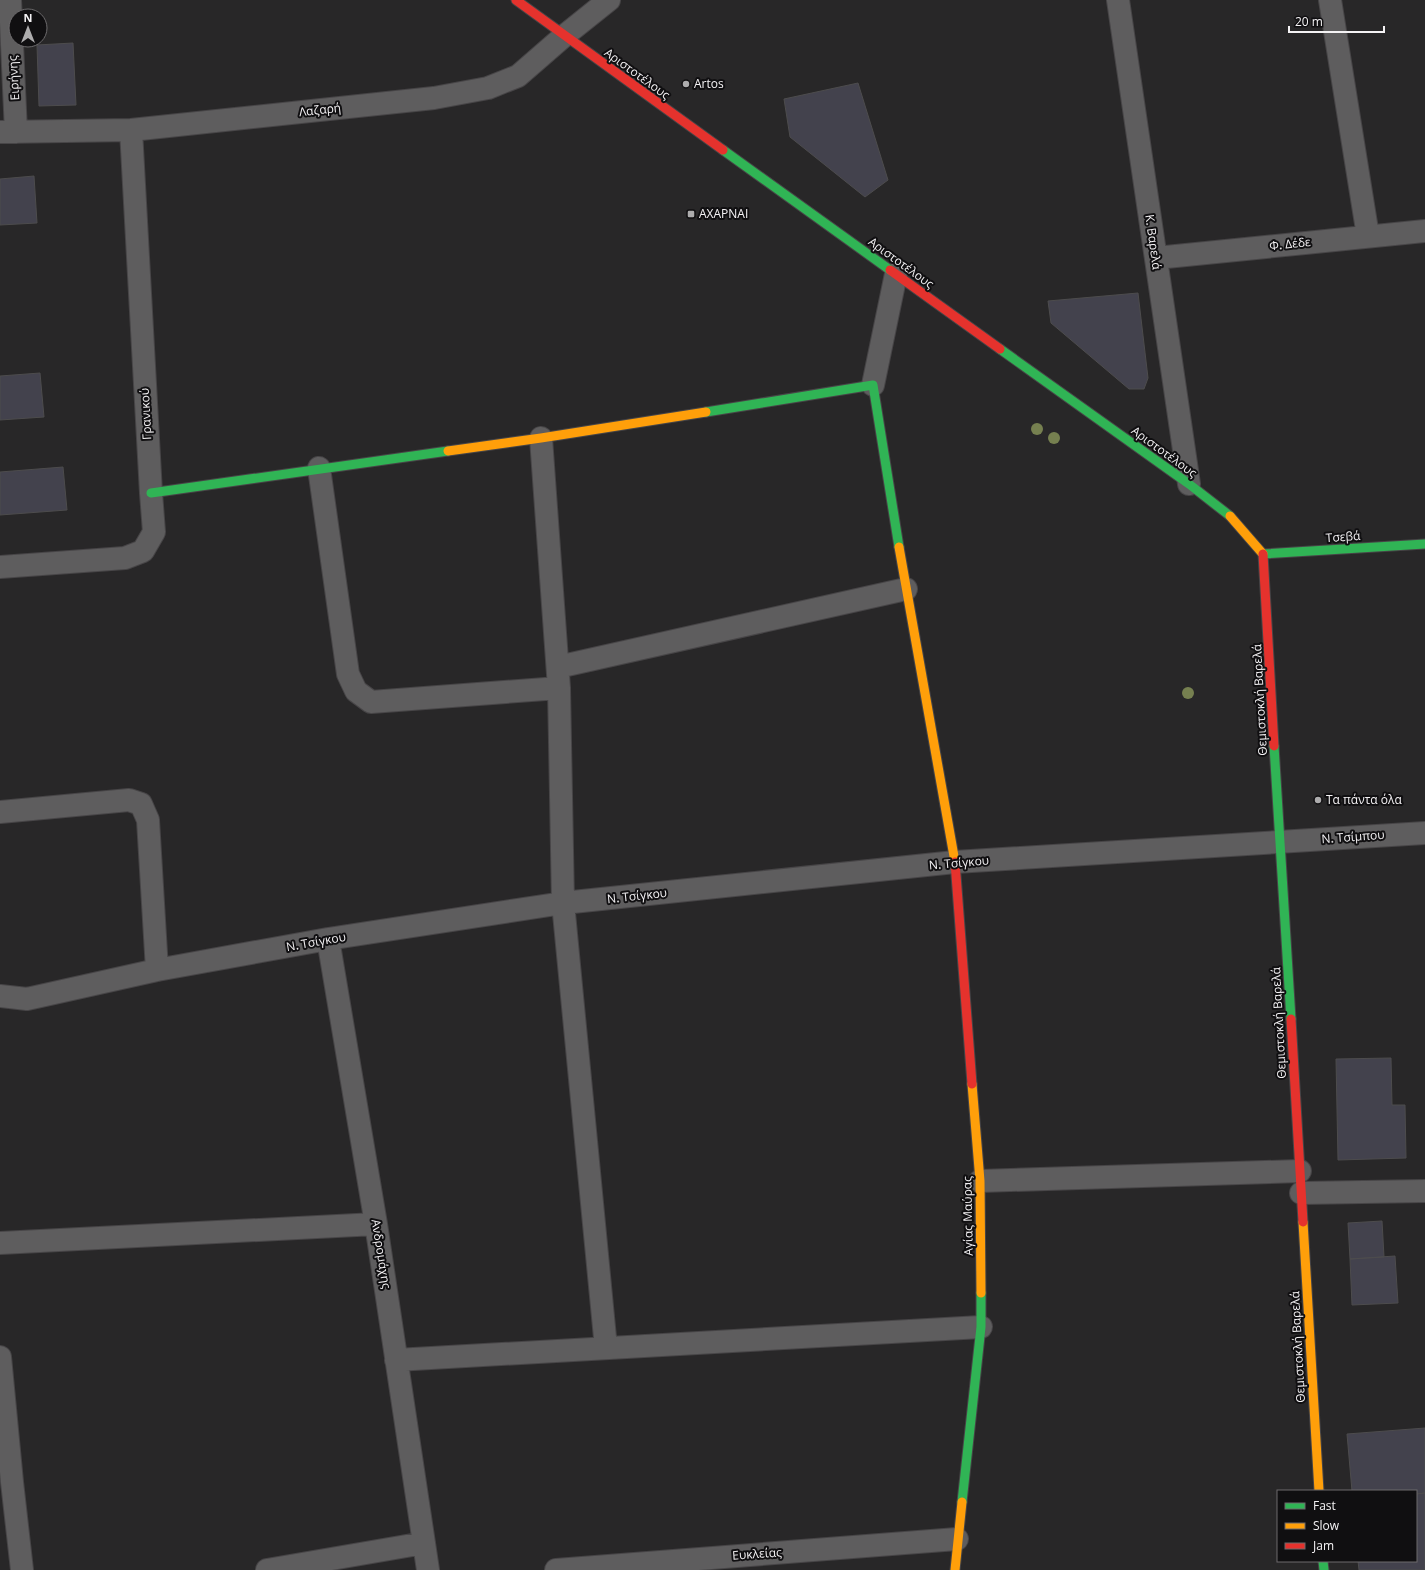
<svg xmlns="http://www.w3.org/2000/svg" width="1425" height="1570" font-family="'Open Sans',sans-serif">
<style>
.building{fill:#43424d;stroke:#4d4c4d}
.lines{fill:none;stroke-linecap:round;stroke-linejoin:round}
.street-casing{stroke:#474547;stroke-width:24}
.fast-casing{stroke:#474547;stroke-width:11}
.slow-casing{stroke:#474547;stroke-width:11}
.jam-casing{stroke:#474547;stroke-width:11}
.street{stroke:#5e5d5e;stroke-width:22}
.fast{stroke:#30b455;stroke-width:9}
.slow{stroke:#ff9f0a;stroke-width:9}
.jam{stroke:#e5322d;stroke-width:9}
.tree{fill:#768050}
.poi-dot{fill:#adacad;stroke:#100f11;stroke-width:1.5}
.labels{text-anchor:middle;stroke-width:4;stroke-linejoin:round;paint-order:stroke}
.street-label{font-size:12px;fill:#f5f3f5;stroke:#100f11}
.poi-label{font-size:12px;fill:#f5f3f5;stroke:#100f11;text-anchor:start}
</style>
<rect width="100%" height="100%" fill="#282728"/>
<!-- building -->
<path class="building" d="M73,43l3,62 -37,1 -2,-61z
M858,83l30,97 -23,17 -75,-60 -6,-38z
M34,176l3,47 -37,2v-46z
M1138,293l10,85 -4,11h-15l-78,-66 -3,-22z
M40,373l4,44 -44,3v-44z
M63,467l4,43 -67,5v-43z
M1391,1058l1,47h13l1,53 -68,2 -2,-101z
M1382,1221l2,36 -34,2 -2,-36z
M1395,1256l3,47 -46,2 -2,-46z
M1425,1428v65l-9,1v-3h-64l-5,-57z
M1425,1493v77h-66l-1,-9h58v-67z"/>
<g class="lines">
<defs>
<path id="street" d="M10,0l6,132
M1118,0l71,484
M1330,0l38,236
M0,132l131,-2 303,-32 54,-10 30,-12 46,-40 45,-36
M1156,258l269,-27
M873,385l23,-111
M541,438l18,250 4,215 43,445
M319,468l29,206 8,17 15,11 188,-14
M0,567l125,-9 18,-7 11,-19 -3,-39 -20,-363
M558,667l348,-78
M0,812l129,-12 12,4 7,16 9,150
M328,939l48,285 52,346
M0,996l27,3 130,-29 171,-31 235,-36 392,-41 470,-29
M980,1181l320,-10
M1301,1193l124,-2
M0,1243l376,-19
M0,1357l12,125 10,88
M396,1360l585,-33
M267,1570l157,-27
M556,1570l401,-31"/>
<path id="fast" d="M723,150l167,120
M1000,349l189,135 41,32
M706,412l167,-27 26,162
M151,493l297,-42
M1263,554l162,-10
M1274,746l17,273
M962,1502l19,-175v-34
M1323,1561l1,9"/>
<path id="slow" d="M448,451l93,-13 165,-26
M1230,516l33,38
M899,547l56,315
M972,1084l8,97 1,112
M1303,1222l16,269
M955,1570l7,-68"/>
<path id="jam" d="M516,0l207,150
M890,270l110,79
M1263,554l11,192
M955,862l17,222
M1291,1019l12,203"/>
</defs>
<!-- street casing -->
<use href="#street" class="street-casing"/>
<!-- fast casing -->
<use href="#fast" class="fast-casing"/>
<!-- slow casing -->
<use href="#slow" class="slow-casing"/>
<!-- jam casing -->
<use href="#jam" class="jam-casing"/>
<!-- street -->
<use href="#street" class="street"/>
<!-- fast -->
<use href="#fast" class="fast"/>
<!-- slow -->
<use href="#slow" class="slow"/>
<!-- jam -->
<use href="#jam" class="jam"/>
</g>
<!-- trees -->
<g class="tree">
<circle cx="1037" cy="429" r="6"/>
<circle cx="1054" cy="438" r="6"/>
<circle cx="1188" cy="693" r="6"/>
</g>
<!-- markers -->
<g class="poi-dot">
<circle cx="686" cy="84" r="4"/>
<rect x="687" y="210" width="8" height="8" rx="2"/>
<circle cx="1318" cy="800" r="4"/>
</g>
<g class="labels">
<!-- street labels -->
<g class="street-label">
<text transform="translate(637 74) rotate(36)" y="4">Αριστοτέλους</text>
<text transform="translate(14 78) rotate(-93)" y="4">Ειρήνης</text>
<text transform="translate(320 110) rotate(-6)" y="4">Λαζαρή</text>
<text transform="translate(1153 242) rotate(82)" y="4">Κ. Βαρελά</text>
<text transform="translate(1290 244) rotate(-6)" y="4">Φ. Δέδε</text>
<text transform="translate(901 263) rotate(36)" y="4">Αριστοτέλους</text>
<text transform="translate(146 414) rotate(-93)" y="4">Γρανικού</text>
<text transform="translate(1164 452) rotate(36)" y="4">Αριστοτέλους</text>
<text transform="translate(1343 537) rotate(-4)" y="4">Τσεβά</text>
<text transform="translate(1260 700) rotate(-93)" y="4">Θεμιστοκλή Βαρελά</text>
<text transform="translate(1353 837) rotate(-4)" y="4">N. Τσίμπου</text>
<text transform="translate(959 863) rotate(-5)" y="4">Ν. Τσίγκου</text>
<text transform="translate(637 896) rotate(-6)" y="4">Ν. Τσίγκου</text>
<text transform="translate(316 942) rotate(-10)" y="4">Ν. Τσίγκου</text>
<text transform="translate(1279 1023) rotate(-93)" y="4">Θεμιστοκλή Βαρελά</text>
<text transform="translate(968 1216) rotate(-91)" y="4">Αγίας Μαύρας</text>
<text transform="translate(381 1254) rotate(81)" y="4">Ανδρομάχης</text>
<text transform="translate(1298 1347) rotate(-93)" y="4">Θεμιστοκλή Βαρελά</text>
<text transform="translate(757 1554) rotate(-4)" y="4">Ευκλείας</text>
</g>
<!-- poi labels -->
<g class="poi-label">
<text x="694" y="88">Artos</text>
<text x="699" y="218">ΑΧΑΡΝΑΙ</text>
<text x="1326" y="804">Τα πάντα όλα</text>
</g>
</g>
<!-- legend -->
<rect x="1277" y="1490" width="140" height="72" fill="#100f11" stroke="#6c6a6c"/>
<rect x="1285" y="1503" width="20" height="6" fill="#30b455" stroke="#6c6a6c"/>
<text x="1313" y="1510" font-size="12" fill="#f5f3f5">Fast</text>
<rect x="1285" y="1523" width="20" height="6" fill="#ff9f0a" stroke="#6c6a6c"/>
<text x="1313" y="1530" font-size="12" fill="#f5f3f5">Slow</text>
<rect x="1285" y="1543" width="20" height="6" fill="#e5322d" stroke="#6c6a6c"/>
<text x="1313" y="1550" font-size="12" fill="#f5f3f5">Jam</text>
<!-- north arrow -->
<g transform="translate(28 28)"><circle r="19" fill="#100f11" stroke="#6c6a6c"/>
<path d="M0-3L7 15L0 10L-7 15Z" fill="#adacad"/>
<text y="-6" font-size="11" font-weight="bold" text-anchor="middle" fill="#f5f3f5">N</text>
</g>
<!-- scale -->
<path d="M1289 26v6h95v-6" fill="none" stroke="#f5f3f5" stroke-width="2"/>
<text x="1295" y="26" font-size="12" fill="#f5f3f5" stroke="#100f11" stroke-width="3" paint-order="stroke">20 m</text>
</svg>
